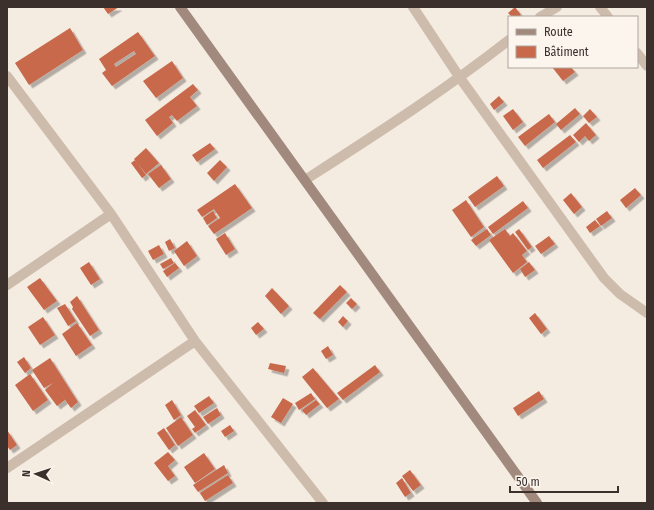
<svg xmlns="http://www.w3.org/2000/svg" width="654" height="510" font-family="'Fira Sans Condensed',sans-serif">
<style>
.building{fill:#c8694b;fill-rule:evenodd;filter:url(#shadow)}
.lines{fill:none;stroke-linecap:round;stroke-linejoin:round}
.street{stroke:#cdbbac;stroke-width:10}
.secondary{stroke:#a18a7d;stroke-width:10}
</style>
<defs>
<filter id="shadow"><feDropShadow dx="3.5" dy="3.5" stdDeviation="0" flood-color="#0004"/></filter>
</defs>
<rect width="100%" height="100%" fill="#f4ebe1"/>
<!-- building -->
<path class="building" d="M103,7h16l-11,7z
M515,7l6,8 -3,2h-6l-4,-4z
M70,28l13,22 -54,35 -14,-22z
M138,32l17,24 -43,30 -10,-13 4,-3 -7,-11zM134,51l2,3 -20,13 -2,-3z
M172,61l11,17 -27,20 -13,-17z
M552,67h19l4,5 -12,9z
M193,84l5,6 -8,7 7,9 -20,15 -5,-6 -3,2 4,6 -16,13 -12,-16z
M499,96l5,6 -10,8 -4,-6z
M575,108l5,6 -19,16 -5,-6z
M513,109l10,13 -10,8 -10,-14z
M590,109l7,8 -8,6 -6,-7z
M549,114l6,8 -30,24 -7,-9z
M586,123l10,12 -7,6 -4,-5 -6,6 -6,-7z
M570,135l6,7 -33,26 -6,-8z
M210,143l5,6 -18,13 -5,-7z
M146,148l13,15 -13,11 -12,-15z
M135,160l11,15 -4,3 -11,-15z
M220,160l7,7 -13,14 -7,-8z
M161,165l10,14 -12,9 -11,-14z
M497,176l7,10 -29,21 -7,-10z
M235,184l17,24 -38,26 -6,-8 12,-8 -6,-9 -12,8 -5,-7z
M635,188l6,7 -15,13 -6,-8z
M571,193l11,14 -8,7 -11,-14z
M466,200l18,27 -13,10 -19,-27z
M523,201l5,7 -35,26 -5,-7z
M213,211l4,7 -10,7 -4,-7z
M607,211l5,7 -11,8 -5,-7z
M595,220l5,6 -10,7 -4,-6z
M487,229l4,6 -15,11 -5,-6z
M505,229l5,7 3,-3 14,18 -5,4 5,7 -14,11 -24,-33z
M519,229l13,18 -4,3 -13,-18z
M225,233l10,16 -9,6 -10,-16z
M549,236l6,8 -14,10 -6,-8z
M170,239l5,9 -6,3 -4,-9z
M187,241l10,15 -13,10 -10,-15z
M159,245l5,9 -11,6 -5,-9z
M171,258l3,5 -11,6 -3,-5z
M89,262l11,17 -9,6 -11,-17z
M529,262l6,8 -10,7 -5,-8z
M175,263l4,5 -12,9 -4,-6z
M40,278l17,23 -13,9 -17,-23z
M340,285l7,7 -27,27 -7,-6z
M272,288l17,18 -8,8 -16,-18z
M77,296l22,34 -9,6 -18,-27 1,-2 -3,-5z
M351,298l6,6 -5,5 -6,-6z
M65,304l11,17 -8,5 -11,-18z
M535,313l12,16 -6,5 -12,-16z
M343,316l5,5 -5,6 -5,-5z
M43,317l12,18 -15,10 -12,-18z
M258,322l6,7 -8,6 -5,-7z
M77,323l15,22 -16,11 -14,-22z
M328,346l5,9 -7,4 -5,-8z
M24,357l7,11 -6,5 -8,-11z
M50,358l28,44 -7,6 -16,-22 10,14 -8,6 -12,-16 8,-7 -9,5 -12,-18z
M270,363l16,3 -2,7 -16,-4z
M375,365l5,7 -37,28 -6,-7z
M313,368l26,31 -12,9 -25,-31z
M30,374l18,26 -15,11 -18,-26z
M539,391l5,8 -26,17 -5,-8z
M311,393l4,6 -16,11 -4,-7z
M209,396l5,7 -15,10 -5,-7z
M283,398l10,6 -12,19 -10,-6z
M172,400l9,15 -7,5 -9,-15z
M316,400l4,4 -14,11 -4,-5z
M217,408l4,7 -13,9 -5,-7z
M195,410l11,15 -11,8 -3,-4 3,-2 -8,-11z
M181,417l12,18 -15,11 -12,-18z
M230,425l4,6 -9,6 -4,-6z
M164,428l11,17 -6,5 -12,-17z
M7,430l10,15 -7,5 -3,-4z
M168,452l7,8 -7,6 7,10 -7,5 -14,-18z
M204,453l11,16 -20,14 -11,-16z
M224,465l4,8 -30,19 -5,-7z
M410,470l11,15 -8,6 -11,-15z
M228,475l5,8 -28,18 -5,-8z
M402,478l9,15 -6,4 -9,-14z"/>
<g class="lines">
<!-- street -->
<path class="street" d="M413,7l47,71 144,200 16,16 27,19
M600,7l8,10
M540,17l17,-10
M637,53l10,13
M7,76l104,138 84,127 128,162
M305,180c70,-45 139,-89 204,-140
M7,285l104,-71
M7,468l188,-127"/>
<!-- secondary -->
<path class="secondary" d="M180,7l357,496"/>
</g>
<!-- border -->
<rect width="654" height="510" fill="none" stroke="#3b302b" stroke-width="16"/>
<!-- legend -->
<rect x="508" y="16" width="130" height="52" fill="#fbf5ee" stroke="#aea6a0"/>
<rect x="516" y="29" width="20" height="6" fill="#a18a7d" stroke="#aea6a0"/>
<text x="544" y="36" font-size="12" fill="#3b302b">Route</text>
<rect x="516" y="46" width="20" height="12" fill="#c8694b" stroke="#aea6a0"/>
<text x="544" y="56" font-size="12" fill="#3b302b">Bâtiment</text>
<!-- north arrow -->
<g transform="translate(36 474) rotate(273)" stroke="#fbf5ee" stroke-width="3" paint-order="stroke">
<path d="M0-3L7 15L0 10L-7 15Z" fill="#3b302b"/>
<text y="-6" font-size="11" font-weight="bold" text-anchor="middle" fill="#3b302b">N</text>
</g>
<!-- scale -->
<path d="M510 486v6h108v-6" fill="none" stroke="#3b302b" stroke-width="2"/>
<text x="516" y="486" font-size="12" fill="#3b302b" stroke="#fbf5ee" stroke-width="3" paint-order="stroke">50 m</text>
</svg>
